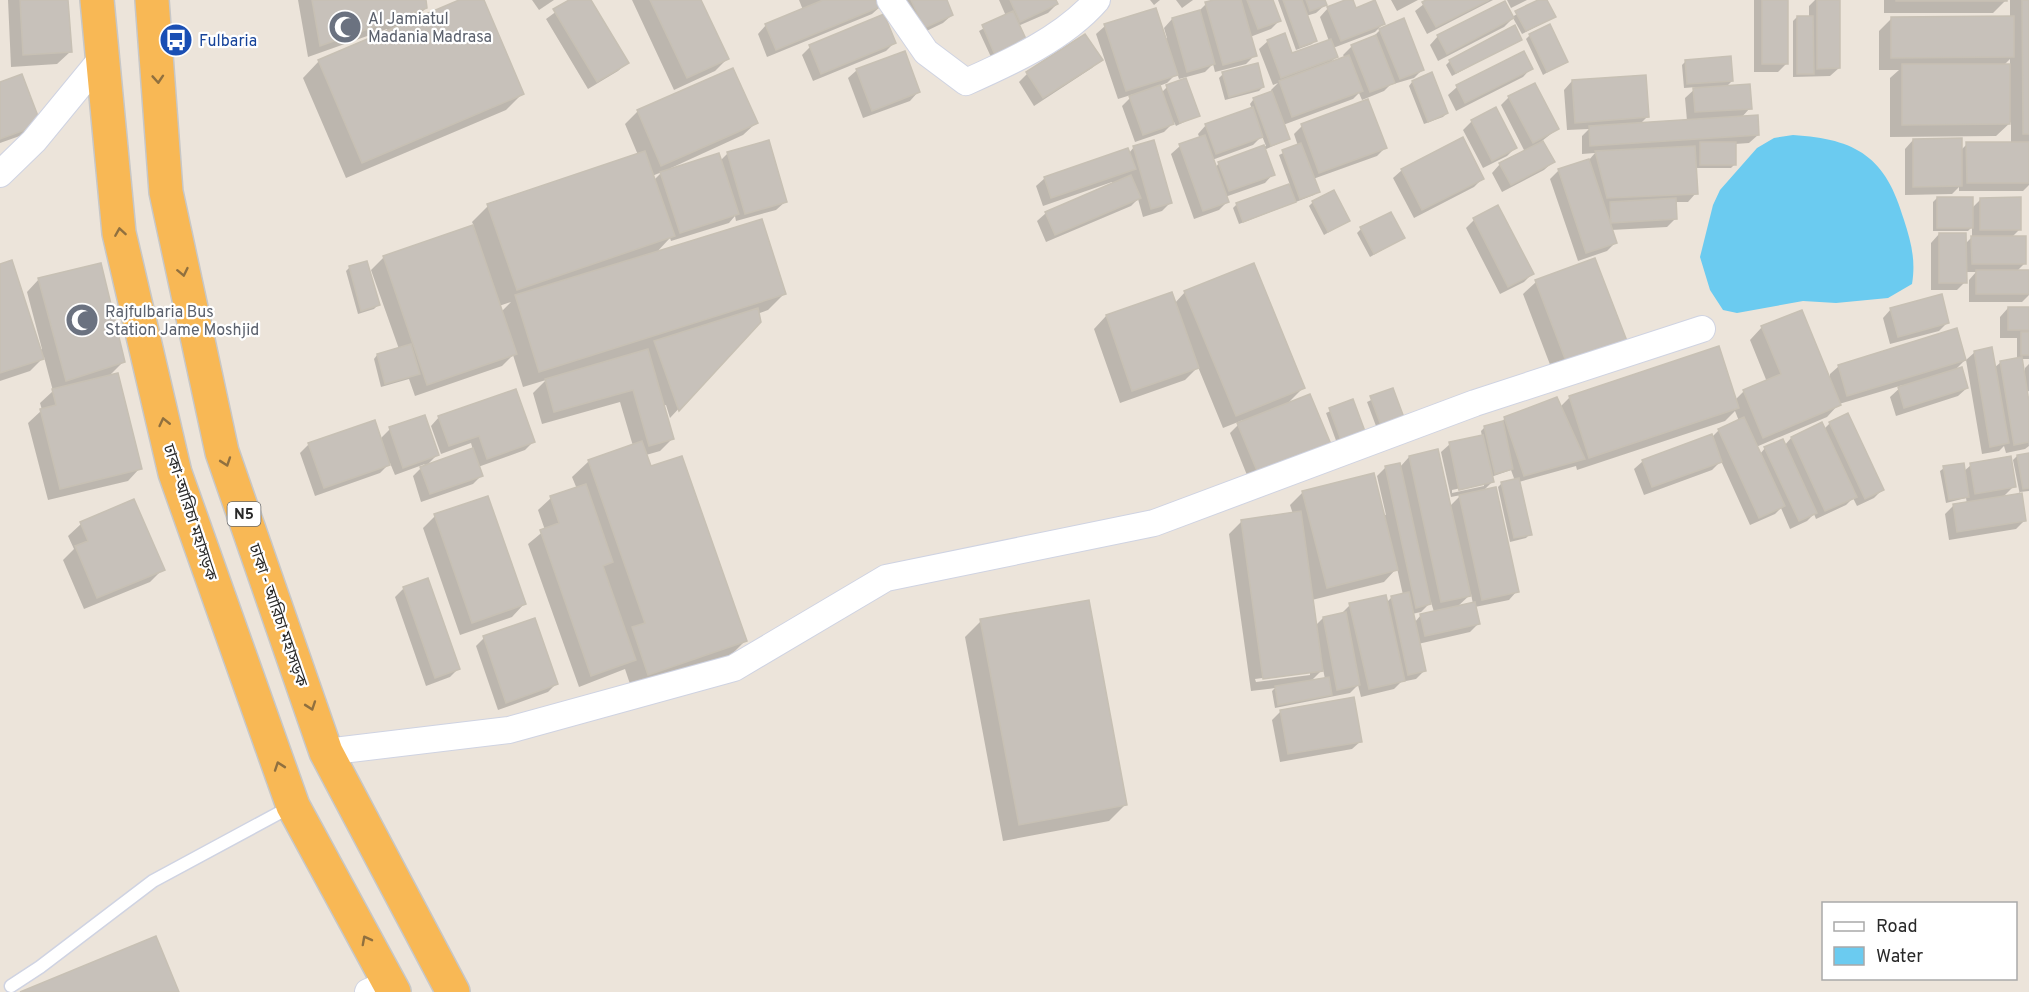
<svg xmlns="http://www.w3.org/2000/svg" width="2029" height="992" font-family="Overpass,'Noto Sans Bengali',sans-serif">
<style>
.water{fill:#6bcbf0}
.shadow{fill:#0003;fill-rule:evenodd}
.building{fill:#c7c1ba;stroke:#c7c0b4;stroke-width:1.5}
.lines{fill:none;stroke-linecap:round;stroke-linejoin:round}
.service-casing{stroke:#cfd3e2;stroke-width:15}
.minor-casing{stroke:#cfd3e2;stroke-width:28}
.trunk-casing{stroke:#c7c7c7;stroke-width:36}
.service{stroke:#fff;stroke-width:12}
.minor{stroke:#fff;stroke-width:26}
.trunk{stroke:#f8b855;stroke-width:33}
.oneway{stroke:#90703f}
.labels{text-anchor:middle;stroke-width:4.5;stroke-linejoin:round;paint-order:stroke}
.shield{fill:#fff;stroke:#696969;stroke-width:1.5}
.shield-label{font-size:15px;font-weight:bold;fill:#292929}
.worship-label{font-size:16px;fill:#5b616d;stroke:#fff;text-anchor:start}
.transit-label{font-size:16px;fill:#164399;stroke:#fff;text-anchor:start}
.street-label{font-size:16px;fill:#292929;stroke:#fff}
</style>
<rect width="100%" height="100%" fill="#ece4da"/>
<!-- water -->
<path class="water" d="M1793,135c64,4 93,22 111,85 7,22 12,40 8,64l-24,14 -52,5 -33,-2 -66,12 -14,-3 -13,-20 -10,-33 13,-52 7,-15 37,-42 17,-10z"/>
<!-- shadow -->
<path class="shadow" d="M8,0h59l3,52 -13,12 -46,3z
M298,0h126l2,8 -14,14 51,-22h20l39,94 -16,16 -160,68 -43,-100 16,-17 69,-29 -1,-3 -79,28z
M532,0h22l-15,10z
M572,0h17l38,63 -9,8 -30,18 -42,-70z
M632,0h67l28,59 -12,12 -41,19z
M799,0h79l3,6 -9,8 -105,43 -9,-23 8,-9 37,-15z
M899,0h46l7,15 -9,8 -27,13z
M999,0h56l2,4 -9,9 -30,13 7,14 -34,17 -12,-26 27,-15z
M1150,0h10l-6,5z
M1176,0h17l-11,8z
M1219,0h52l8,21 -8,8 -21,8 5,18 -9,9 -31,8 -2,-8 -8,8 -26,7 -2,-6 -10,10 -8,3 2,7 6,-6 31,28 -22,11 -2,-4 -10,10 -29,10 -13,-36 12,-12 -16,5 -22,-65 9,-8 59,13 3,-1 -3,-10 8,-9 26,-7 8,-8z
M1278,0h45l2,5 -9,8 -10,3 9,24 -3,4 -16,6z
M1349,0l6,10 28,14 -8,8 -42,16 3,9 -7,7 16,-6 -2,-3 9,-9 19,-7 9,-9 43,39 -9,9 -24,7 -6,6 -22,9 -3,-7 -6,6 -70,26 6,14 -25,11 9,24 -8,9 -40,14 2,5 -8,8 -25,9 -23,-65 9,-8 20,-7 -2,-5 8,-9 46,-16 -2,-5 3,-4 19,-7 -1,-3 7,-7 -5,2 -14,-36 9,-8 21,15 40,-15 -9,-24 8,-9zM1262,136l4,10 -47,17 -4,5 -3,-8 41,-15z
M1391,0h27l-21,11z
M1429,0h64l-66,34 -12,-23z
M1507,0h20l-16,8z
M1541,0h5l8,17 -32,17 -9,-16 -9,9 -66,34 -8,-16 8,-9 74,-19z
M1754,0h33v63l-9,9h-24z
M1815,0h23l1,68 -9,8 -37,1v-56l4,-4h12v-11z
M1884,0h122l-13,13h-109z
M2010,0h19v185l-6,6h-64v-4l-7,7 -47,1v-46l8,-9 48,10 6,-6h44v-22l-15,14 -106,1v-59l9,-8h-20v-39l13,-13h118zM2010,59v6h-6z
M1530,35l36,26 -23,14 -17,-36z
M1085,36l16,24 -9,8 -58,38 -15,-24 8,-8z
M1521,39l-69,37 -6,-11 4,-4z
M895,42l-9,9 -73,30 -11,-26 8,-8z
M1523,53l8,15 -8,9 -67,34 -8,-16 9,-8z
M1686,61l46,20 -7,7 25,20 -9,10 17,17 -9,8 -14,1v20l-4,4h-36l1,25 -8,9h-13l1,16 -9,9 -56,3 4,13 -8,8 -29,10 -28,-82 9,-9 29,-9 7,-8 -13,1v-18l7,-7 -22,1 -3,-40 8,-9 75,36 -7,7 47,-3 -2,-23 12,-11 -13,1 -2,-23z
M733,70l23,53 -13,12 -72,33v2l49,-9 8,-8 57,49 -9,8 -40,11 -1,-5 -6,7 -58,18 -1,-3 -15,16 129,40 -16,16 -11,4 2,8 -89,96 -4,-13 -3,1 10,32 -13,13 -14,4 4,13 95,173 -16,16 -97,33 -7,-21 -46,18 -51,-143 17,-14 -7,-20 13,-12 26,-9 -5,-12 17,-16 44,-15 -13,-44 -78,22 -9,-31 13,-13 -23,7 -10,-32 -11,11 -87,30 -6,-17 -28,8 -7,-28 3,-4 22,-6 -28,-79 13,-13 90,-31 -2,-4 16,-16 150,-51 -13,-31 12,-12zM662,172l-8,8 -2,-4zM511,302l-10,10 -2,-6z
M857,70l61,22 -8,9 -47,17 -15,-40z
M1223,74l40,13 -4,4 -34,9 -6,-22z
M1412,82l35,31 -4,4 -19,7 -15,-38z
M0,83l31,49 -31,11z
M1509,97l48,32 -15,12 11,21 -9,8 -42,22 -10,-19 8,-9 25,-12 -24,-47z
M1495,109l21,38 -9,9 -24,12 -20,-38 9,-9z
M1302,126l83,22 -8,8 -64,23 5,12 -4,4 -75,29 -6,-16 4,-4 53,-19 -11,-30 19,-9 -4,-12z
M1134,147l36,56 -8,8 -19,6 -5,-18 -7,7 -85,36 -9,-21 9,-8 67,-29 -1,-2 -69,24 -7,-20 9,-8 84,-25z
M1402,170l80,9 -8,8 -60,31 -21,-40z
M1937,198l35,10 9,-9 39,30 -8,8 13,26 -8,8h12v24l-7,7h-53v-22l7,-8h-11v10l-8,8h-26v-47l8,-9 26,10 7,-7v-10l-4,4h-35v-29z
M1313,202l35,19 -24,14 -15,-29z
M1474,220l58,54 -8,8 -24,12 -34,-66z
M1361,229l42,9 -33,19 -13,-24z
M1594,260l31,81 -71,34 -31,-81 13,-12z
M0,265l39,85 3,-1 -15,-57 12,-13 84,83 -15,15 32,91 -12,13 -80,19 -20,-77 14,-13 -2,-7 13,-12 -9,-34 -14,14 -30,10z
M350,267l28,38 -4,4 -16,5 -12,-43z
M1185,292l118,96 -17,17 -35,80 -21,-52 13,-13 -20,8 -25,-61 -13,13 -65,23 -26,-74 12,-13 65,-22 3,10z
M2008,308h21v51h-9l4,20 1,-11 4,-4v27l-3,1 3,54 -4,3 -19,4 -2,-7 -5,5 -17,3 -16,-94 9,-8 19,16 7,-6 16,-3v-21h-17v-21z
M1891,309l56,14 -8,8 -49,13 -7,-26z
M1762,327l68,56v-9l9,-8 126,-6 -11,11 13,17 -9,8 -62,20 -6,-19 13,-12 -64,19 -12,13 -71,30 4,7 5,-6 19,-2 7,-8 31,-14 2,5 6,-6 52,67 -8,8 -17,8 -4,-8 -7,7 -30,14 -2,-5 -7,7 -17,8 -9,-21 -6,6 -25,11 -29,-64 -9,9 -68,25 -10,-26 9,-8 68,-23 8,-8 20,-9 -4,-10 -10,10 -148,49 -1,-4 -57,16 11,52 -4,4 -16,4 -12,-55 4,-4 13,-2 -4,-11 -20,7 1,5 -10,10 35,99 -8,9 -34,7 3,17 -8,8 -52,12 6,27 -8,8 -15,3 -7,7 -33,8 -3,-12 -8,8 -75,15 -3,-17 3,-3 -24,3 -22,-157 13,-13 51,-7 -3,-9 13,-13 83,23 -9,-39 8,-8 15,-1 9,-10 40,50 12,-12 -10,2 -10,-45 9,-8 32,-7 -1,-6 4,-4 15,-3 5,-6 55,-11 10,-10 165,3 9,-9 23,-9 -17,-42zM1484,483v3l-32,7v-3zM1397,568l6,27 -12,3 -5,5 -36,2 -8,8 -19,5 -8,8 -3,-26 72,-18zM1471,594l2,10 -16,3zM1431,602l3,10 -13,3 -7,8 -2,-9 9,-2zM1323,669l2,10 -14,2zM1310,672v3l-54,7 -1,-3z
M1392,390l-13,44 -12,-32z
M1353,401l8,36 -23,9 -12,-33z
M439,417l94,25 -8,8 -47,17 3,9 -8,8 -52,18 -8,-26 12,-12 -30,11 -5,-12 -10,10 -65,23 -15,-43 8,-8 66,-23 6,17 10,-10 48,25 -13,13 48,-17 -2,-7 -30,11 -10,-28z
M2029,454v37l-9,1 5,28 -9,9 -67,11 -4,-26 8,-8 14,-2 -1,-6 -20,5 -6,-32 4,-3 19,4 8,-7 43,21 -12,12 18,-3 -7,-35 4,-4z
M435,516l89,88 -12,13 -52,18 -37,-107z
M81,524l82,45 -13,13 -66,27 -21,-49 11,-11 -6,-13z
M404,588l54,81 -8,8 -24,9 -31,-89z
M981,621l144,184 -16,16 -106,20 -38,-204z
M484,638l72,46 -8,8 -50,18 -22,-64z
M1281,711l80,30 -9,8 -72,13 -8,-42z"/>
<!-- building -->
<path class="building" d="M20,0h48l4,52 -49,3z
M312,0h114l1,8 -107,38z
M459,0h25l40,94 -162,69 -44,-103z
M569,0h22l38,63 -32,19 -44,-73z
M650,0h51l28,59 -42,19z
M823,0h57l2,6 -106,44 -11,-26z
M911,0h36l6,15 -29,13z
M1010,0h46l2,4 -38,18z
M1214,0h27l16,56 -34,9 -18,-63z
M1247,0h26l8,21 -23,8z
M1283,0h19l15,41 -17,6z
M1306,0h19l2,5 -17,6z
M1345,0h8l3,8 19,-8 10,24 -44,17 -14,-34z
M1426,0h63l-53,27 -14,-25z
M1538,0h9l9,17 -30,14 -11,-20z
M1762,0h26v64h-26z
M1817,0h23v68l-23,1z
M1896,0h111v1h-111z
M2022,0h7v134h-6z
M1505,1l9,17 -67,36 -10,-19z
M1156,8l22,67 -52,16 -22,-67z
M1200,10l15,54 -28,8 -15,-54z
M1013,11l14,30 -32,14 -13,-30z
M884,14l12,29 -75,31 -12,-29z
M1797,16h16l1,58h-17z
M2014,16v41l-123,1v-41z
M1404,18l20,52 -24,9 -21,-50z
M1550,24l18,38 -21,10 -18,-38z
M1515,25l7,15 -66,33 -7,-13z
M1285,33l7,20 39,-14 7,18 -57,21 -14,-38z
M1085,34l18,26 -60,38 -17,-26z
M1376,35l19,48 -25,9 -19,-47z
M905,51l15,41 -48,19 -16,-42z
M1524,51l9,18 -68,34 -9,-18z
M1349,55l14,36 -71,26 -13,-36z
M1731,56l2,25 -46,3 -2,-24z
M1258,63l6,24 -35,10 -7,-25z
M1902,64h108v60l-108,1z
M733,68l25,55 -97,43 -24,-56z
M1432,72l16,41 -20,9 -16,-41z
M22,74l19,50 -41,15v-57z
M1646,75l3,42 -74,6 -3,-43z
M1186,78l14,38 -20,7 -14,-38z
M1535,83l24,46 -26,14 -25,-47z
M1750,84l2,25 -57,3 -2,-24z
M1160,85l14,39 -31,11 -14,-39z
M1272,91l18,48 -19,7 -18,-48z
M1368,99l19,49 -68,25 -18,-49z
M1253,107l10,30 -47,17 -11,-30z
M1496,107l21,41 -25,13 -21,-41z
M1758,115l1,20 -169,11 -1,-20z
M1205,135l24,67 -26,9 -24,-67z
M1463,137l21,42 -62,31 -21,-41z
M1962,138v48l-49,1v-48z
M769,140l18,62 -42,12 -18,-62z
M1154,140l18,63 -21,6 -18,-63z
M1543,141l12,21 -44,23 -12,-22z
M1700,142h36v23h-36z
M1966,142h63v41h-62z
M1301,143l19,49 -20,7 -18,-49z
M1264,145l11,30 -46,16 -11,-29z
M1695,146l3,48 -91,4 -12,-47z
M1128,148l8,21 -85,29 -7,-21z
M645,151l30,85 -158,54 -30,-86z
M719,153l20,61 -59,19 -20,-61z
M1589,159l28,84 -31,10 -28,-84z
M1131,175l10,23 -86,37 -10,-23z
M1289,184l7,18 -53,20 -7,-19z
M1334,190l16,31 -22,11 -16,-31z
M1937,197h36v31h-36z
M2021,197v33h-41v-32z
M1676,198l1,21 -66,4 -1,-21z
M1498,205l36,69 -26,13 -35,-69z
M1391,212l14,26 -31,16 -14,-27z
M762,219l24,75 -247,78 -24,-77z
M473,225l44,129 -90,31 -44,-129z
M1939,233h27l1,50h-28z
M1971,236h55v28h-54z
M1595,258l32,83 -60,23 -32,-84z
M12,260l32,99 -44,14v-109z
M367,261l13,44 -19,6 -12,-45z
M101,263l24,99 -59,19 -28,-103z
M1254,263l51,125 -69,28 -52,-125z
M1976,270h53v24h-53z
M1172,292l27,76 -67,23 -26,-76z
M1942,294l7,29 -51,14 -8,-29z
M2008,307h21v23h-21z
M758,308l3,14 -82,89 -25,-70z
M1802,310l39,95 -78,33 -20,-48 38,-16 -20,-48z
M1957,328l9,32 -119,36 -9,-31z
M2021,332h8v23h-8z
M411,344l9,30 -35,10 -8,-30z
M1719,346l20,62 -150,50 -20,-62z
M1992,347l17,96 -19,4 -16,-96z
M648,349l26,90 -25,7 -16,-56 -79,22 -9,-33z
M2022,357l7,45v40l-15,3 -14,-84z
M1962,367l6,21 -64,20 -6,-21z
M118,373l24,96 -82,20 -20,-80 16,-4 -4,-16z
M1393,388l13,35 -23,8 -13,-35z
M516,389l19,53 -48,17 -8,-23 -30,10 -11,-30z
M1310,394l23,55 -73,29 -23,-55z
M1557,397l28,62 -61,17 -20,-59z
M1353,399l13,35 -24,9 -13,-35z
M1848,413l36,77 -19,9 -36,-77z
M425,415l14,40 -36,13 -14,-41z
M1744,417l41,89 -26,12 -41,-89z
M375,420l15,45 -66,23 -16,-45z
M1503,421l10,48 -18,5 -11,-48z
M1822,422l35,75 -32,14 -34,-74z
M1712,434l10,28 -70,25 -10,-27z
M1483,435l11,47 -35,8 -10,-48z
M1783,439l34,74 -18,8 -35,-74z
M642,441l9,25 31,-10 65,185 -99,34 -16,-48 13,-4 -57,-163z
M473,448l10,28 -53,18 -10,-27z
M1438,449l33,147 -30,6 -32,-146z
M2029,453v35l-6,1 -6,-34z
M2011,456l5,31 -41,7 -5,-31z
M1400,463l31,141 -15,4 -31,-142z
M1964,463l5,34 -20,3 -6,-34z
M1374,473l24,97 -71,18 -25,-97z
M1519,478l13,57 -18,3 -13,-56z
M586,484l27,78 -10,4 33,94 -45,16 -51,-146 19,-7 -9,-27z
M1496,487l23,105 -37,8 -23,-105z
M2022,493l4,28 -69,11 -4,-28z
M488,496l38,108 -54,19 -38,-109z
M134,499l31,71 -68,28 -22,-52 13,-5 -8,-19z
M1301,511l22,160 -60,8 -22,-159z
M428,578l32,91 -25,9 -32,-91z
M1409,592l17,79 -18,4 -17,-79z
M1386,595l19,86 -36,8 -20,-86z
M1089,600l38,205 -108,20 -39,-206z
M1475,602l5,22 -55,12 -5,-22z
M1346,612l14,73 -23,5 -14,-73z
M535,618l23,66 -52,19 -23,-67z
M1329,677l3,18 -54,10 -3,-19z
M1354,697l8,45 -74,12 -8,-44z
M156,936l23,56h-159z"/>
<g class="lines">
<defs>
<path id="service" d="M11,986l29,-19 113,-86 139,-75"/>
<path id="minor" d="M890,0l36,52 40,30c45,-20 98,-44 131,-82
M0,174l34,-33 69,-84
M326,752l183,-22 225,-62 152,-90 268,-55 321,-120 227,-74
M368,992l21,-9"/>
<path id="trunk" d="M97,0l22,233 56,240 118,333 101,186
M152,0l14,192 56,260 104,300 127,240"/>
</defs>
<!-- service casing -->
<use href="#service" class="service-casing"/>
<!-- minor casing -->
<use href="#minor" class="minor-casing"/>
<!-- trunk casing -->
<use href="#trunk" class="trunk-casing"/>
<!-- service -->
<use href="#service" class="service"/>
<!-- minor -->
<use href="#minor" class="minor"/>
<!-- trunk -->
<use href="#trunk" class="trunk"/>
</g>
<!-- one-way arrows -->
<defs><path id="oneway-chevron" d="M-2-3.5L2.5 0L-2 3.5" fill="none" stroke-width="1.6" stroke-linecap="round" stroke-linejoin="round" transform="scale(1.5)"/></defs>
<g class="oneway">
<use href="#oneway-chevron" transform="translate(158 79) rotate(86)"/>
<use href="#oneway-chevron" transform="translate(120 232) rotate(-99)"/>
<use href="#oneway-chevron" transform="translate(183 272) rotate(78)"/>
<use href="#oneway-chevron" transform="translate(164 422) rotate(-103)"/>
<use href="#oneway-chevron" transform="translate(226 462) rotate(71)"/>
<use href="#oneway-chevron" transform="translate(311 706) rotate(71)"/>
<use href="#oneway-chevron" transform="translate(279 766) rotate(-109)"/>
<use href="#oneway-chevron" transform="translate(366 940) rotate(-118)"/>
</g>
<!-- icons -->
<defs>
<symbol id="mosque-disc" viewBox="-11 -11 22 22"><circle r="9.5" fill="#6b7280" stroke="#fff"/><path d="M3.5-4.9A6 6 0 1 0 3.5 4.9A5 5 0 1 1 3.5-4.9Z" fill="#fff"/></symbol>
<symbol id="bus-disc" viewBox="-11 -11 22 22"><circle r="9.5" fill="#1a4fb4" stroke="#fff"/><path d="M-5-6H5V4H4V6H2V4H-2V6H-4V4H-5ZM-3.5-4V0h7V-4ZM-3.5 1.2v1.5H-2V1.2ZM2 1.2v1.5H3.5V1.2Z" fill="#fff"/></symbol>
</defs>
<g fill-rule="evenodd">
<use href="#mosque-disc" x="326" y="8" width="38" height="38"/>
<use href="#bus-disc" x="157" y="21" width="38" height="38"/>
<use href="#mosque-disc" x="63" y="301" width="38" height="38"/>
</g>
<g class="labels">
<!-- shield labels -->
<rect class="shield" x="227.5" y="502" width="33" height="24" rx="4.5"/>
<g class="shield-label">
<text x="244" y="519">N5</text>
</g>
<!-- worship labels -->
<g class="worship-label">
<text x="368" y="24">Al Jamiatul<tspan x="368" dy="18">Madania Madrasa</tspan></text>
<text x="105" y="317">Rajfulbaria Bus<tspan x="105" dy="18">Station Jame Moshjid</tspan></text>
</g>
<!-- transit labels -->
<g class="transit-label">
<text x="199" y="46">Fulbaria</text>
</g>
<!-- street labels -->
<g class="street-label">
<text transform="translate(191 512) rotate(72)" y="6">ঢাকা-আরিচা মহাসড়ক</text>
<text transform="translate(279 615) rotate(71)" y="6">ঢাকা - আরিচা মহাসড়ক</text>
</g>
</g>
<!-- legend -->
<rect x="1822" y="902" width="195" height="78" fill="#ffffff" stroke="#a9a9a9" stroke-width="1.5"/>
<rect x="1834" y="922" width="30" height="9" fill="#ffffff" stroke="#a9a9a9" stroke-width="1.5"/>
<text x="1876" y="932" font-size="18" fill="#292929">Road</text>
<rect x="1834" y="947" width="30" height="18" fill="#6bcbf0" stroke="#a9a9a9" stroke-width="1.5"/>
<text x="1876" y="962" font-size="18" fill="#292929">Water</text>
</svg>
